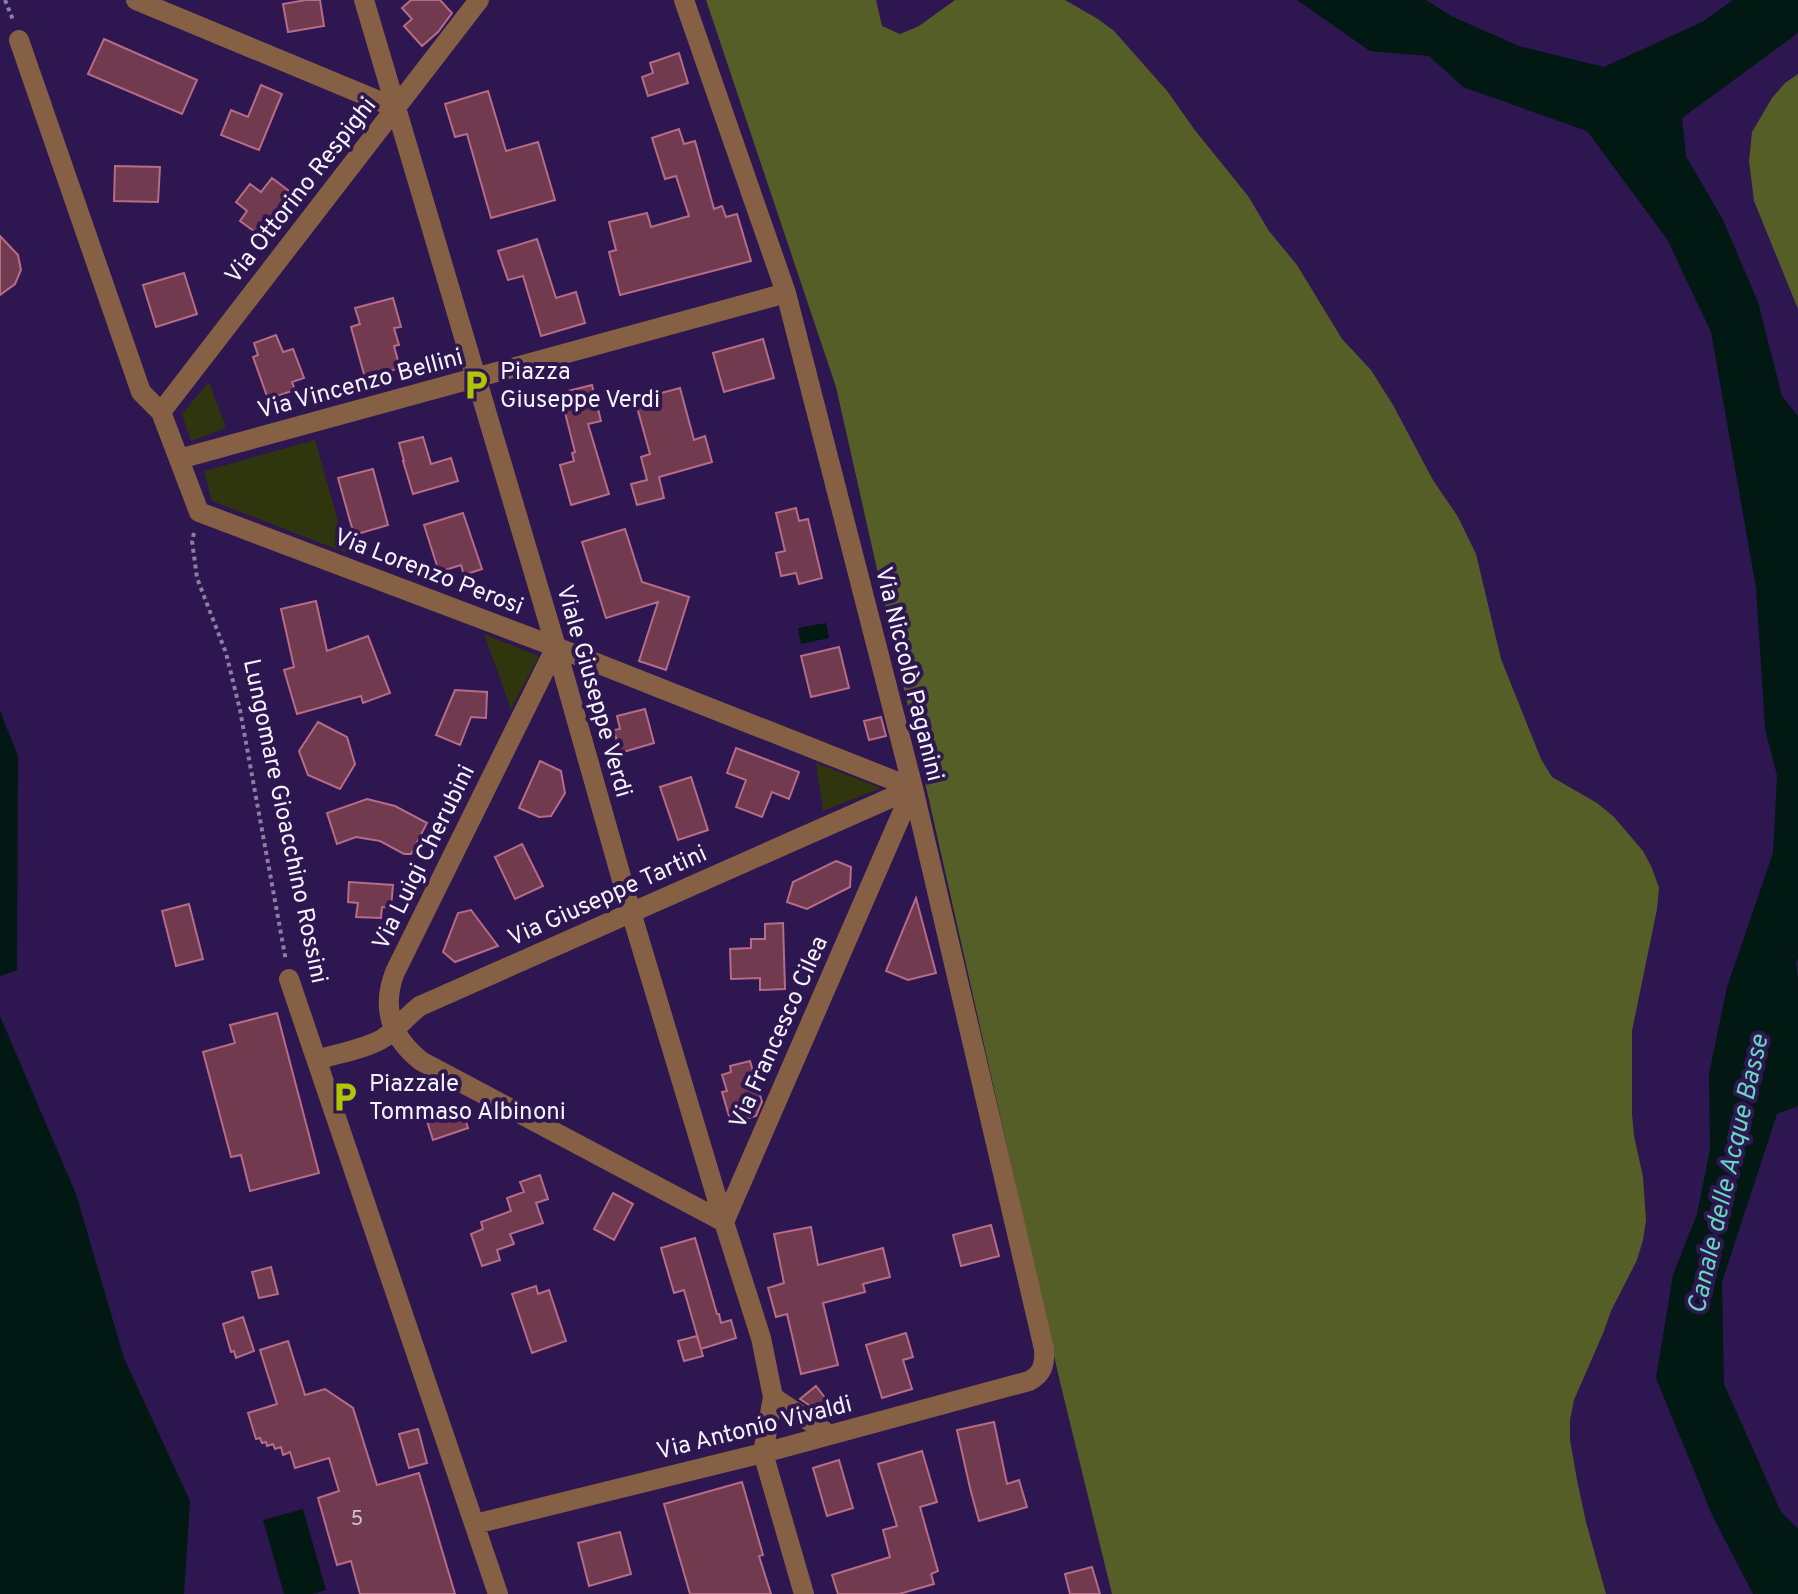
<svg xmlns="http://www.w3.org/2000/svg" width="1798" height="1594" font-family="Overpass,sans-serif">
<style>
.green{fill:#2f350d}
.forest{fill:#555e26}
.water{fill:#011813}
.building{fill:#713a4e;stroke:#b66b86;stroke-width:2}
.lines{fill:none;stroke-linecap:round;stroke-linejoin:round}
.path{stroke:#8c7fa1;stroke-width:4;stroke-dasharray:4 4;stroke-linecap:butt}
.street{stroke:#856044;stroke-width:20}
.labels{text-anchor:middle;stroke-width:8;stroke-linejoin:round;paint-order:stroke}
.number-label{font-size:20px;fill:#d3c4ce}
.street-label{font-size:24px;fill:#f4f2f9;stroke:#2e1751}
.poi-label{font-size:24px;fill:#f4f2f9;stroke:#2e1751;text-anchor:start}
.water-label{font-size:26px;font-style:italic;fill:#64d7bf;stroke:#2e1751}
</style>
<rect width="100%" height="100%" fill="#2e1751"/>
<!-- green -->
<path class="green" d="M209,382l17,46 -35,13 -9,-27z
M315,440l32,113 -135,-52 -8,-30z
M484,634l55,22 -28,53z
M816,763l65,25 -58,23z"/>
<!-- forest -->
<path class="forest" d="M706,0h170l6,26 18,8 19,-8 36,-26h110l33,19 16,12 54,61 26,37 54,67 21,35 28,34 45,74 29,31 22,35 40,75 25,37 18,37 25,105 40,100 11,18 45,26 17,14 29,34 9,17 7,20 -2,21 -25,122v83l2,22 9,41 3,43 -3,20 -6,20 -26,51 -7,20 -30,69 -4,20v20l7,40 9,42 20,72h-494l-52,-212 -224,-995z
M1798,74v235l-44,-108 -5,-40 3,-29 20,-34 13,-15z"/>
<!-- water -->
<path class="water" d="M1297,0h129l25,16 68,30 85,21 98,-45 31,-22h65v32l-8,7 -108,79 4,38 37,64 35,82 24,94 16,20v542l-2,5 2,16v127l-21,8 -55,168 2,102 57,128 17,17v65h-45l-40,-77 -57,-139 17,-103 24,-61 13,-65 -1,-75 18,-87 46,-134 4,-78 -12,-46 -9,-141 -45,-256 -44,-93 -80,-108 -124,-44 -34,-31 -59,-5z
M826,623l3,15 -28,6 -3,-16z
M0,711l18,45 -1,214 -17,6z
M0,1016l76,178 48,164 66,143 -6,93h-184z
M303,1509l23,81 -14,4h-28l-21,-74z"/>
<!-- building -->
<path class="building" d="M306,0h14l4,26 -36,6 -5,-28z
M411,0h29l12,13 -14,19 -16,14 -18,-20 8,-7 -10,-11z
M104,39l93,41 -15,34 -94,-40z
M679,53l9,30 -40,13 -6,-19 11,-4 -3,-10z
M261,85l21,9 -23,56 -38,-15 10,-25 17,7z
M488,91l18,60 32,-9 17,58 -64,18 -24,-84 -12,3 -10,-33z
M679,129l5,15 11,-3 19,68 8,-3 4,11 11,-3 14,47 -131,34 -11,-43 7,-2 -7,-28 38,-9 4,14 38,-11 -13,-40 -11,3 -13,-41z
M115,166l45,1 -2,35 -44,-1z
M272,178l25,19 -32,42 -25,-18 7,-10 -11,-9 14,-18 11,8z
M0,236l18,19 3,15 -6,14 -15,11z
M537,239l19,59 20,-6 9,31 -44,13 -18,-60 -15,4 -10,-29z
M184,273l13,41 -41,13 -13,-42z
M393,298l8,29 -7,1 5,17 -5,1 6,22 -35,10 -14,-51 9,-3 -5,-16z
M276,335l7,17 10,-3 11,29 -12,4 3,8 -27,9 -15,-42 5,-2 -4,-12z
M763,339l11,39 -50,14 -11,-39z
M592,385l9,36 -13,3 21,70 -38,11 -11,-40 14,-4 -2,-8 3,-1 -15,-59z
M680,388l14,52 11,-4 7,26 -53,15 5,21 -27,7 -6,-21 16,-4 -6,-23 9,-3 -15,-54z
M423,437l8,27 20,-6 7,23 -45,13 -10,-33h1l-5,-18z
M373,469l15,56 -34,10 -16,-57z
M796,508l3,13 9,-2 14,59 -23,6 -3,-11 -15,3 -5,-23 9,-2 -9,-38z
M463,513l19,56 -18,6 -3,-10 -22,7 -15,-47z
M625,529l17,53 47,15 -23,73 -27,-9 19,-59 -52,16 -24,-76z
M316,601l11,50 41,-15 22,57 -27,10 -2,-7 -64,18 -13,-44 10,-3 -13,-58z
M839,647l10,41 -38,9 -10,-41z
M455,690l32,2 -1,26 -15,-1 -11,28 -24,-10z
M645,709l9,34 -34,10 -6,-23 6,-1 -3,-13z
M881,717l5,19 -17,4 -5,-19z
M318,722l29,15 8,27 -15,25 -32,-14 -9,-24z
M736,748l63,24 -10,27 -17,-7 -10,25 -26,-10 10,-27 -19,-7z
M540,761l21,10 4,22 -14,23 -12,1 -20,-9z
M691,777l17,53 -30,10 -18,-53z
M367,799l28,7 32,17 -16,31h-7l-24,-13 -24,-4 -19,7 -10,-31z
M522,844l21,42 -28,13 -20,-42z
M836,861l15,6 -1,20 -43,22 -20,-7 6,-20z
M349,882l44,3 -2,23 -9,-1 -1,11 -25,-1 2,-14 -10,-1z
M916,898l20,75 -28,7 -22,-9z
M189,904l14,55 -27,7 -14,-55z
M471,910l27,36 -43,16 -12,-10 15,-39z
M783,923l2,66 -25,1v-12l-29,1 -1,-30 21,-1v-9h14v-15z
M277,1013l42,160 -69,18 -9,-36 -10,2 -28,-105 32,-9 -5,-18z
M750,1061l12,41 -6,14 -25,7 -9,-31 5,-1 -5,-16 9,-3 -1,-6z
M461,1106l7,22 -35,12 -7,-22z
M540,1175l8,24 -12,4 7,20 -33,11 4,10 -17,6 3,10 -18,6 -11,-32 12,-5 -2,-7 30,-11 -4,-13 17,-6 -4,-10z
M613,1193l20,11 -19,36 -20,-11z
M991,1225l8,31 -38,10 -8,-31z
M811,1227l7,38 65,-17 7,29 -27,7 2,8 -42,11 15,62 -37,9 -14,-60 -11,3 -8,-29 16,-5 -10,-49z
M695,1238l22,76h2l2,9 10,-3 5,18 -35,11 -17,-59 -10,3 -13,-45z
M271,1267l7,27 -19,4 -7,-26z
M536,1286l2,8 11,-4 17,51 -34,12 -20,-59z
M243,1317l11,34 -18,7 -2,-7 -3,1 -8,-28z
M906,1333l7,24 -10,3 9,29 -30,9 -16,-53z
M697,1336l6,20 -19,5 -6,-20z
M288,1341l17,54 20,-6 28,19 24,77 42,-12 36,121h-95l-9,-33 -14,4 -19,-67 21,-7 -10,-33 -34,10 -5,-16 -7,3 -2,-8 -6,2 -2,-5 -6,2 -1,-4 -4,1 -2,-5 -4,1 -8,-26 29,-9 -17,-54z
M816,1386l17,22 -9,7 -24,-16z
M994,1422l13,62 12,-4 8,27 -48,14 -9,-33 -13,-58z
M418,1429l9,34 -18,5 -10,-34z
M922,1451l15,51 -17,5 18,64 -7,3 3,10 -35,10h-61l-6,-19 58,-18 -7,-27 14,-4 -19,-62z
M839,1460l14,48 -26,8 -14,-48z
M742,1482l21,73 -4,1 12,38h-81l-26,-90z
M620,1532l11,42 -42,12 -11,-43z
M1092,1567l8,27h-30l-5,-20z"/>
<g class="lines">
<!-- path -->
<path class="path" d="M5,0l8,20
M194,533l-2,8 5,37 29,75 14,57 46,251"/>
<!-- street -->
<path class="street" d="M136,0l260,108
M364,0l192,647 75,265 93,310 37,116 12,59
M19,40l122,352 20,20 38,100 357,135 357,141 -189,434 -303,-161c-30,-24 -40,-53 -26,-89l161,-325
M161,412l318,-412
M179,459l607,-166
M289,979l209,615
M317,1060c18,-6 53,-12 68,-23 13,-9 22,-21 35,-31l493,-218
M475,1524l288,-71 266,-72c14,-7 16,-17 15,-32l-131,-561 -127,-495 -102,-293
M804,1594l-41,-141 10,-56 57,38"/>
</g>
<!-- icons -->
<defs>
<symbol id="parking-bare" viewBox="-9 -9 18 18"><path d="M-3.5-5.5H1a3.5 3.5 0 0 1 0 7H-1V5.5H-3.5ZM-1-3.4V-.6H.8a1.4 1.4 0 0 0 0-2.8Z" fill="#afc506" stroke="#2e1751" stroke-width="2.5" paint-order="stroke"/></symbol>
</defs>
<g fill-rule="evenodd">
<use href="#parking-bare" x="454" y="363" width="44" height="44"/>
<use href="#parking-bare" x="323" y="1075" width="44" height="44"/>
</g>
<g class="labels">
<!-- number labels -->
<g class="number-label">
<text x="357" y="1525">5</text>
</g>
<!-- street labels -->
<g class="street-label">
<text transform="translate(300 190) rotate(-52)" y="8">Via Ottorino Respighi</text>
<text transform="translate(360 383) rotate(-15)" y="8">Via Vincenzo Bellini</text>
<text transform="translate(429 571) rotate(21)" y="8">Via Lorenzo Perosi</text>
<text transform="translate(910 674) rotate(76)" y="8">Via Niccolò Paganini</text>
<text transform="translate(595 691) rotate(74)" y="8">Viale Giuseppe Verdi</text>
<text transform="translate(286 821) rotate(78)" y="8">Lungomare Gioacchino Rossini</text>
<text transform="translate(423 857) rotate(-64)" y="8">Via Luigi Cherubini</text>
<text transform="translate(607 895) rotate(-24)" y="8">Via Giuseppe Tartini</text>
<text transform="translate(778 1032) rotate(-66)" y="8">Via Francesco Cilea</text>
<text transform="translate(754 1427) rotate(-14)" y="8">Via Antonio Vivaldi</text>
</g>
<!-- poi labels -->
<g class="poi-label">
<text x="500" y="379">Piazza<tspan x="500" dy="28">Giuseppe Verdi</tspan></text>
<text x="369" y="1091">Piazzale<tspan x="369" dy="28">Tommaso Albinoni</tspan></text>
</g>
<!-- water labels -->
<g class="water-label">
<text transform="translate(1727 1174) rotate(-77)" y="9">Canale delle Acque Basse</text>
</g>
</g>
</svg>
